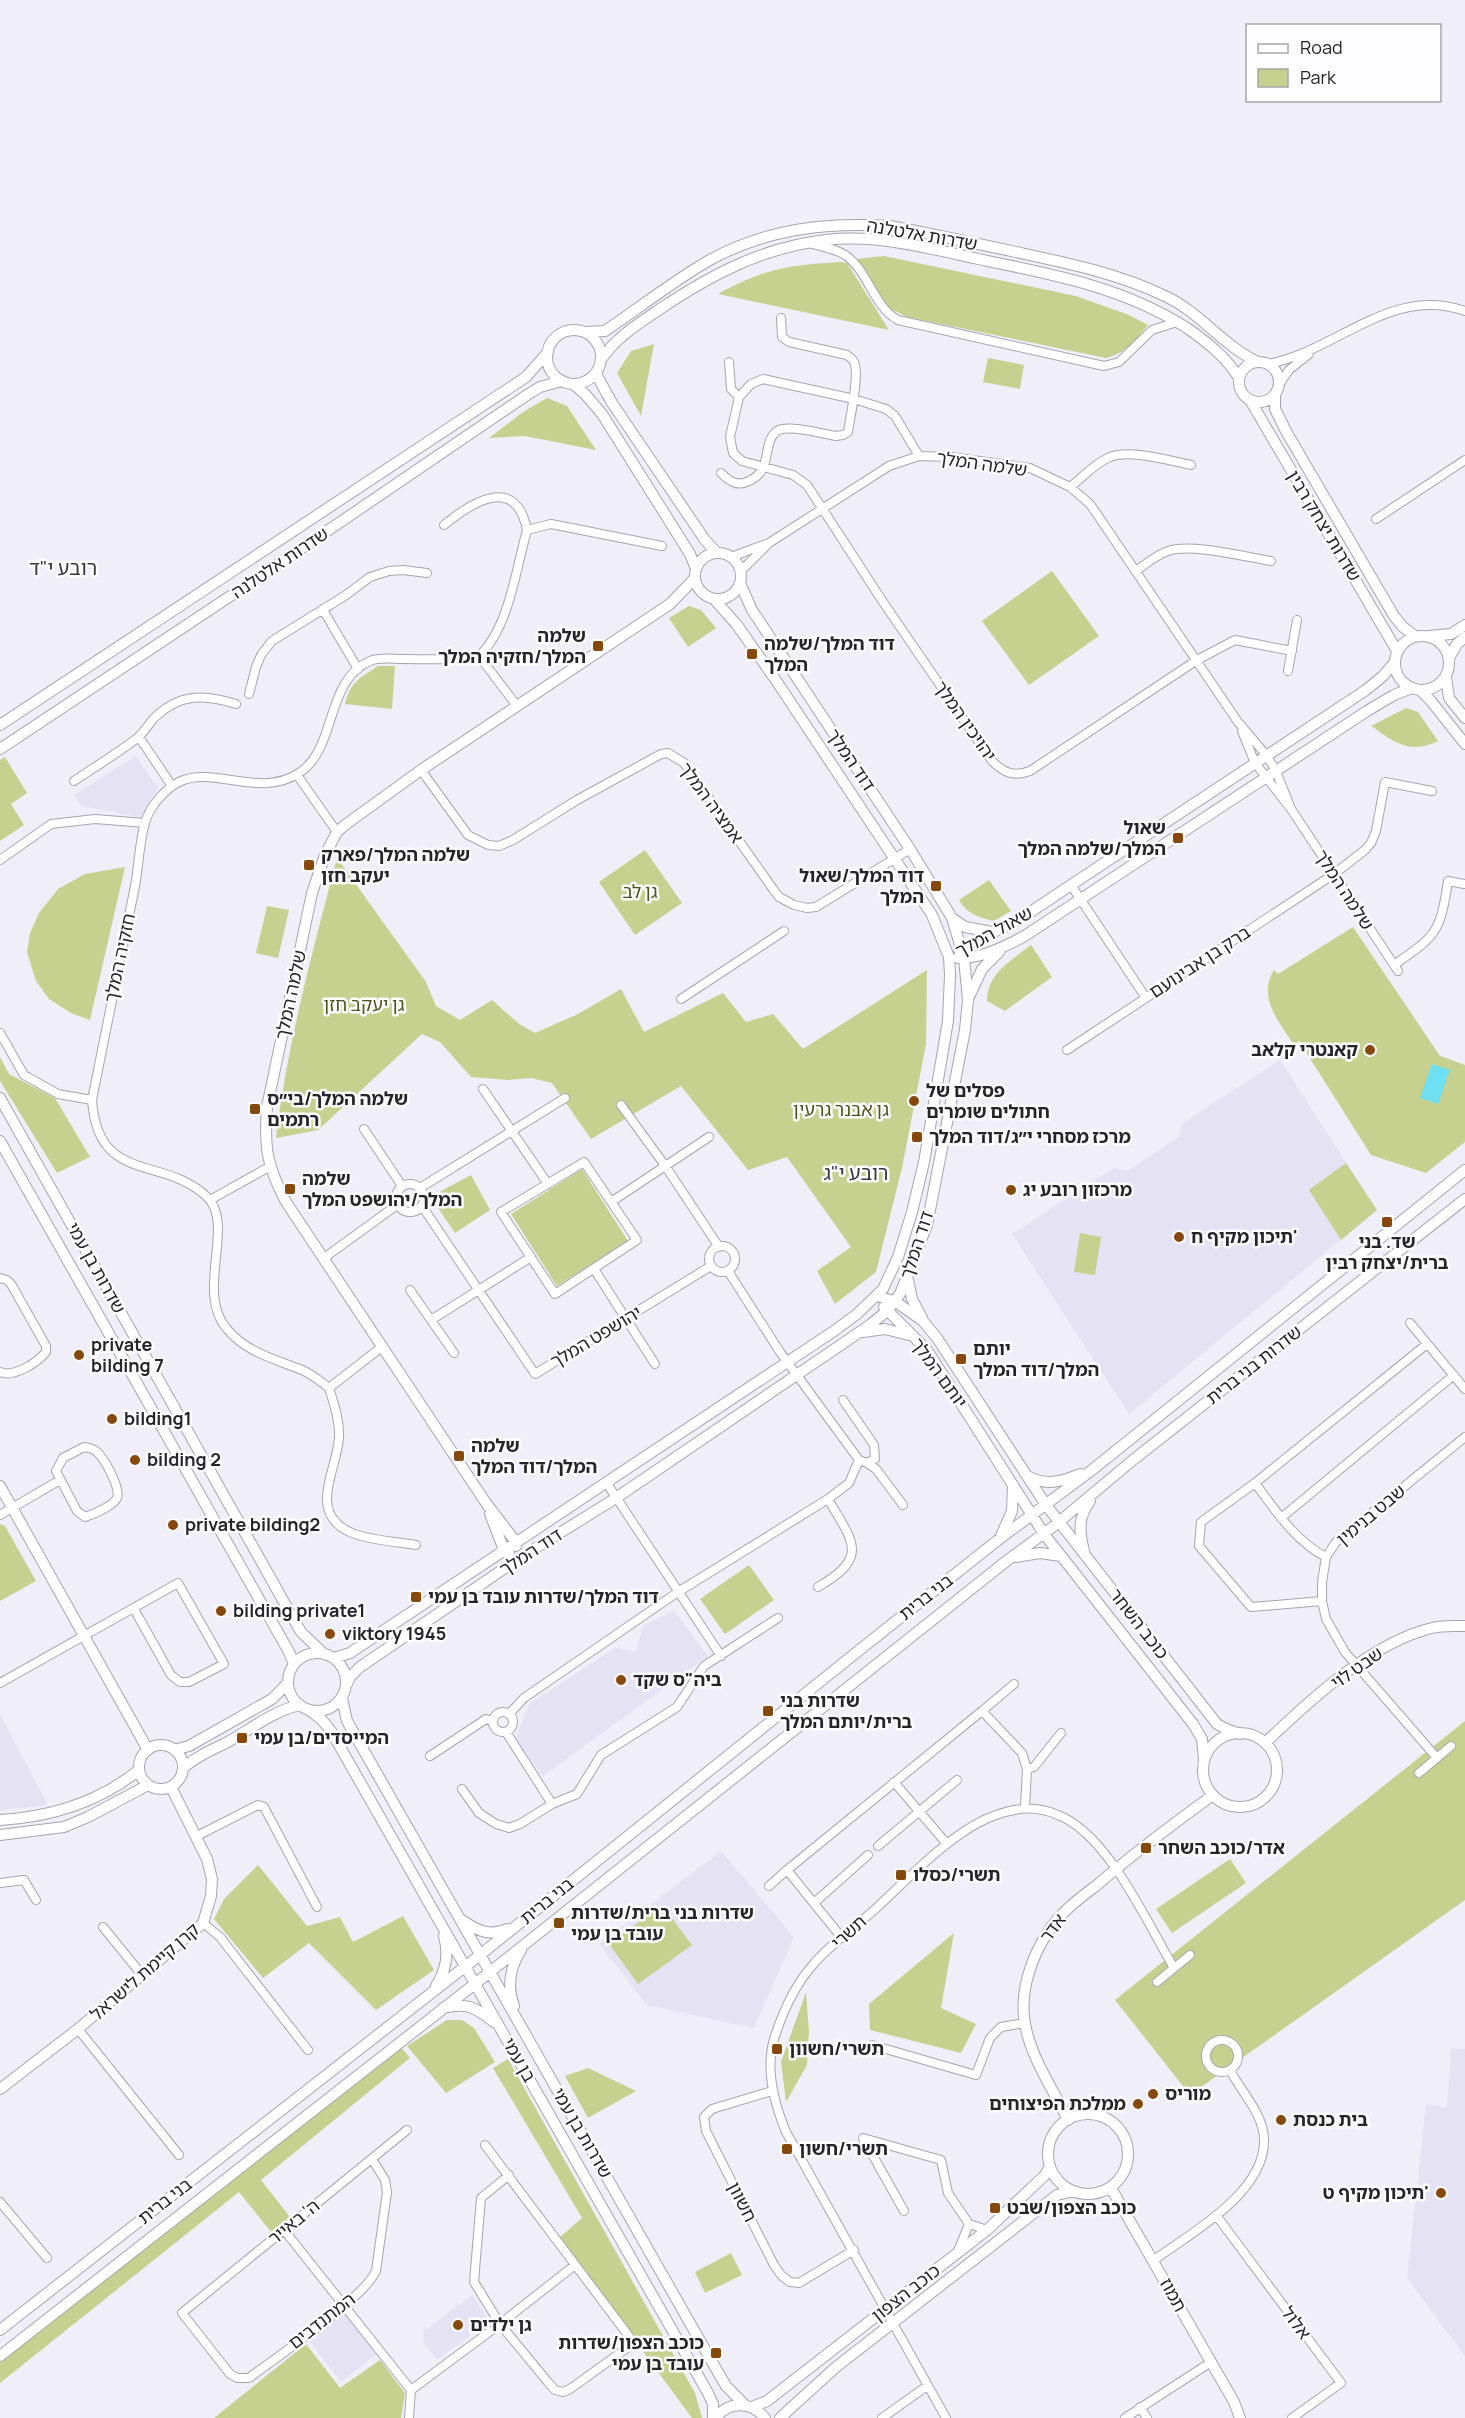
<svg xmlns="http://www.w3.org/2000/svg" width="1465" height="2418" font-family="Manrope,'Noto Sans Hebrew',sans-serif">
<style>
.built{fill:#e5e2f4}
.green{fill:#c6d18f}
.water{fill:#6ee0f1}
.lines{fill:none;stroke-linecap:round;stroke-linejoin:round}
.street-casing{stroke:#a6a5af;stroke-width:10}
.secondary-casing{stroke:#a6a5af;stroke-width:12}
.street{stroke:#fff;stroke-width:8}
.secondary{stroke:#fff;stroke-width:10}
.poi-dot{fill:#87490b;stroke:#fdfcff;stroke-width:2}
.labels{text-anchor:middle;stroke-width:5;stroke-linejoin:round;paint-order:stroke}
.street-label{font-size:18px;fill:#252529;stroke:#fdfcff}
.poi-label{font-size:18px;font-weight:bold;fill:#252529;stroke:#fdfcff;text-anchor:start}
.park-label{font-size:18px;fill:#4c5318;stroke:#fdfcff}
.neighbourhood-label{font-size:20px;fill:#37363e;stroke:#fdfcff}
</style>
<rect width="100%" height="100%" fill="#f0eef9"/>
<!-- built -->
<path class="built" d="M136,756l22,32 -18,29 -59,-11 -7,-11z
M1280,1060l97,150 -248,204 -117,-180 102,-66 13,3 51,-34 5,-14z
M674,1610l34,46 -165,120 -28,-35 14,-37 86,-56 21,4 7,-26z
M0,1714l48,91 -48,5z
M721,1851l73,86 -40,91 -107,-23 -48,-61z
M1451,2048l14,1v307l-58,-78 19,-174 21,4z
M472,2295l18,26 -53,39 -14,-18 1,-11z
M344,2312l33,42 -36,28 -33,-42z"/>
<!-- green -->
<path class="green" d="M884,256l192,40 53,19 19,10c-13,16 -22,28 -42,33l-199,-41 -18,-9 -33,-49z
M842,262l5,1 42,67 -171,-36c48,-26 71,-29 124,-32z
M654,344l-13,72 -24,-43 14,-22z
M988,358l36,7 -4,24 -37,-7z
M547,398l20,8 29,44 -71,-14 -36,2 34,-26z
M1052,571l47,65 -70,49 -47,-64z
M689,606l12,4 15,18 -28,19 -19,-29z
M378,666h17l-3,43 -47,-5c5,-22 15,-26 33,-38z
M1406,708l12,4 20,29c-29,14 -44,1 -67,-15z
M5,757l22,36 -16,11 13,21 -24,16v-81z
M645,850l37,53 -47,32 -36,-53z
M337,858l89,124 10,24 24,14 32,-20 27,24 16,9 43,-19 43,-25 23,43 79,-39 23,29 27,-8 30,35 124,-79 -1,74 -24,124 -26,104 -41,32 -18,-33 34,-24 -64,-90 -39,13 -67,-84 -90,53 -39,-56 -21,-5 -23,2 -37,-3 -31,-35 -18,-8 -104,96 -42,8c11,-94 37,-188 61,-280z
M125,867l-35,153 -19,-7 -22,-14 -13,-18 -9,-29 3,-19 9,-20 19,-24 27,-15z
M989,880l22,31 -17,10c-17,-4 -26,-7 -35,-21z
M267,906l22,4 -11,48 -22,-5z
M1353,927l87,129 25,9v77l-39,31 -55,-18 -72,-114 -5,4c-15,-23 -37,-48 -20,-75l4,4z
M1031,945l21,32 -47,34 -18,-10c0,-28 25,-41 44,-56z
M0,1057l9,17 46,24 35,59 -33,16 -57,-92z
M1346,1163l31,47 -36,30 -32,-50z
M582,1169l46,72 -71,45 -46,-72z
M471,1175l19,35 -35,23 -17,-25 3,-17z
M1080,1233l21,4 -6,38 -21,-3z
M0,1524l5,2 31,55 -36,20z
M749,1565l25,35 -49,34 -25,-35z
M1465,1721v179l-275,195 -75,-95z
M1230,1859l16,24 -74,50 -16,-24z
M258,1865l49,61 33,-9 13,25 50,-26 31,54 -58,40 -67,-67 -46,35 -49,-59 10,-20z
M662,1905l30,40 -54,39 -29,-40z
M954,1933l-13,75 35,16 -15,29 -91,-23 -1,-26z
M806,1992l3,40 -2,33 -21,37 -5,-40z
M447,2020h15l12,8 21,34 -49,31 -39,-47z
M400,2046l10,12 -149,122 29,37 -18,16 -33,-41 -239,191v-22z
M508,2059l187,334 7,25h-10l-133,-180 23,-20 -89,-150z
M588,2068l48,23 -48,27 -23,-42z
M731,2253l11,22 -37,18 -10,-21z
M306,2344l34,44 40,-28 25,33 -4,25h-187z"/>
<!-- water -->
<path class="water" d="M1432,1064l18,6 -12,34 -18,-6z"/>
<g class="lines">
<defs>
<path id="street" d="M812,244c11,3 26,5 36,13 21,17 26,50 50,63l206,46 15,-4 33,-32 25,-8
M729,362l2,27 8,8 -9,40 3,16 9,8 51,14 14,10 76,117 109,159c12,12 22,16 38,10l167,-111 38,-20 57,11
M1268,364c69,-13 123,-79 197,-53
M1279,385l10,-15 20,-16
M739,397l12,-13 12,-5 91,20 32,10 9,7 24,40
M721,473c8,8 16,14 28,8 25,-11 12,-38 28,-50 10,-7 47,3 59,5l7,-1 5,-3c2,-14 12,-59 6,-70 -1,-3 -5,-5 -7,-7l-58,-13 -7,-5 -1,-19
M1070,487c12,-9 24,-23 38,-29 20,-10 62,3 83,7
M1376,519l89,-59
M444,525c28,-23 72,-51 83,5 -11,39 -18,98 -48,126
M527,530l24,-6 111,22
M731,557l35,-13
M1136,571c10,-7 20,-16 32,-20 24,-8 77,6 103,10
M740,572l29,-29 120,-77 30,-10 32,1 79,11 40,19 20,17 148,218 29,34 9,15 15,38
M323,610l35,59
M479,656l38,50
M1288,671l9,-51
M249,694l7,-27 5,-12 11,-14 74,-46 24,-18 19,-6 14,-1 24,3
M1242,731l13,32 36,46 107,162
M139,737l33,49
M421,770l47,65 20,10 11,1 14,-6 64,-40 84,-46 7,-1 16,10 89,126 6,8 15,8 13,3 9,-1 94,-58
M297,775l40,57
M74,781c21,-14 42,-27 62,-42 7,-5 12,-14 18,-21 26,-25 50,-24 82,-14
M0,860l51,-36 44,-5 50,4
M1071,885l75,113
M1394,965c43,-30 46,-32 54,-84l16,3
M681,999l103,-68
M0,1033l24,42 34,19 34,6
M1067,1050l267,-176 31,-24 6,-7 5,-12 9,-49 47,9
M483,1089l65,95
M621,1105l45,62 53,80
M364,1129l38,57
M584,1162l53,78 -82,54 -54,-82z
M396 1198a14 14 0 1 1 28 0a14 14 0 1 1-28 0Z
M420,1188l145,-90
M210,1200l59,-33
M611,1202l98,-65
M422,1206l113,168 176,-108
M709 1259a13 13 0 1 1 26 0a13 13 0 1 1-26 0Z
M324,1258l73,-53
M594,1269l61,95
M0,1278l7,2 4,4 35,62v6c-9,11 -33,26 -46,20
M410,1290l44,63
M431,1320l100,-63
M1410,1323l55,66
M329,1388c-8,-6 -17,-14 -27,-18 -27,-11 -55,-17 -75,-41 -32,-36 8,-103 -19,-131 -44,-44 -110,-12 -116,-98 14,-72 29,-143 43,-214 4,-21 4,-43 10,-63 4,-16 20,-34 34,-41 34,-17 80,17 120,-9 39,-25 25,-92 71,-112 9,-4 22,-2 32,-2 25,0 52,2 77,-3
M329,1388c5,16 11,33 10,50 -3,35 -32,76 13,95 17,7 45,9 64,12
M329,1388l54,-42
M843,1400l31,45 1,14 -8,4 -8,-3
M84,1447c5,1 9,1 13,5 7,6 24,36 20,46 -4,8 -23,16 -32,19l-8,-6 -21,-40 7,-13z
M867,1463l9,6 27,36
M606,1482l115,174
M1255,1483c20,27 41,59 71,74
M0,1515l60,-35
M1281,1518l173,-143
M818,1587c52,-30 35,-45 10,-88
M1322,1601l-71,6 -52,-61 2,-24 54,-39 172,-139
M0,1683l178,-100 46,81 -35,18h-9l-9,-7 -37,-66
M982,1711l32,-27
M493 1722a10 10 0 1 1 20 0a10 10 0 1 1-20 0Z
M509,1714l15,-16 154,-106 150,-93 21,-16 10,-23 -79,-108 -52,-81
M506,1732l46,72
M430,1756l56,-37 7,2
M1437,1758l-92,-106 -19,-33 -4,-18v-19l4,-25 10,-15 129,-105
M1027,1769l7,-2 27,-34
M1419,1773l32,-27
M894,1782l53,62
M462,1789l17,24 17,11 13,4 11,-4 32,-20 25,-10 24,-39 76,-48 27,-41 74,-48
M197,1836l61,-31 6,2 53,100
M878,1846l79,-66
M0,1883l24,-3 12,20
M769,1886l18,-16
M814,1903l54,-48
M203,1923l17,14 88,113
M103,1927l39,48
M842,1938l-55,-68 195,-159 40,42 5,16 -2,38
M1157,1982l33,-27
M78,2029l101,126
M1206 2056a16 16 0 1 1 32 0a16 16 0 1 1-32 0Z
M872,2045l104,30 14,-37 11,-11 24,-4
M772,2091l-60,18 -8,8 2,14 68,134 7,10 9,7 9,1 55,-33
M485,2145c50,66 99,132 149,198l-64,46 -7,3 -8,-2 -8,-9 -47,-57 -26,-42 7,-84 28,-23
M372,2159l13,21 2,12 -11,79c-13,28 -98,85 -127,107h-12l-7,-4 -48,-61 225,-183
M0,2202l47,56
M904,2211l-41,-73 78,22 7,33 21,31 18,6
M1216,2215l125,168 -49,35
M284,2230l127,160
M958,2251l11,-27
M1154,2260c37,-27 111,-67 110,-120 0,-26 -23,-48 -34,-70
M411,2390l89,-66 75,-59
M1140,2407l7,11
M409,2418l2,-28
M882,2418l45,-32
M946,2418l-160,-286c-12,-29 -21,-62 -12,-93 8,-25 20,-52 37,-72 17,-21 41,-38 61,-55 34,-31 82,-83 124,-97 22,-8 41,-9 62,0 50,19 89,108 116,153
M1125,2418l86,-56"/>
<path id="secondary" d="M547 357a27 27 0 1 1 54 0a27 27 0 1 1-54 0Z
M585,332l20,-1c34,-23 67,-49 103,-70 57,-32 117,-39 182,-35 42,8 84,17 126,26 51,11 101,21 149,44 35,16 58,50 93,66
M602,358c16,-22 36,-34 58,-49 52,-35 104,-62 166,-69 51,-6 102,8 152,19 74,15 145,28 209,69 20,14 39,29 52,50
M1239 382a20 20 0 1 1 40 0a20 20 0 1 1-40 0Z
M596,374l16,29 93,137 12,13
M573,384l12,10 17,20 88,140 6,15
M1275,394v15l12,24 107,183 9,11 12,9
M1250,400l147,251
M695 576a23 23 0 1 1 46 0a23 23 0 1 1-46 0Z
M1395 663a27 27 0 1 1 54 0a27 27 0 1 1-54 0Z
M1429,636l22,-2 14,-9
M1449,658l8,-14 8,-7
M1446,677l3,21 16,20
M1420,690l11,11 34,43
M0,725l526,-348 22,-25
M0,749l289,-192 238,-162 13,-8 22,-6
M952,918l13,9 27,5
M959,950l64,-33 48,-32 295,-195 17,-14 12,-14
M958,958c22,1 46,-11 65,-21l344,-226 27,-16 18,-7
M969,997l13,-28 18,-18
M0,1098l293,520 8,14 22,21
M0,1141l289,511 5,12
M908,1280l4,19 10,19
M878,1296l18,6 27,19 14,17 109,167 171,219 9,5 14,5
M884,1307l43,43 117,184 149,190 9,15 2,21
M863,1332l22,-3 24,6
M1027,1476c19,10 34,6 53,-2
M0,1486l148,264
M490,1514l14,36 5,3
M1001,1536l11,-25 1,-26
M516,1546v-4l-30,-39 -200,-301c-19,-36 -22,-54 -19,-95l45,-214 13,-38 12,-23 8,-7 76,-55 249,-166 25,-26
M1084,1551c-5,-19 -6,-34 6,-50
M1015,1557l25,-4 21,3
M288 1682a29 29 0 1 1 58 0a29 29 0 1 1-58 0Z
M334,1658l16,-5 484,-322 23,-17 26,-25 15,-32 14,-45 12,-50 24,-141 2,-46 -1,-18 -17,-42 -157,-236 -38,-54 -23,-26
M347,1684l3,-7 10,-10 158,-108 98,-61 254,-173 17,-14 13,-17 27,-69 38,-195 3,-30 -4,-42 -12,-40 -42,-69 -158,-239 -12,-27
M342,1698l5,23 368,646 11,19 19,19
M309,1710l13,10 9,11 377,662 5,11v14
M1203 1770a37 37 0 1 1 74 0a37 37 0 1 1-74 0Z
M1265,1743c44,-42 107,-101 167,-115 11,-3 23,-2 33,-2
M139 1767a22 22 0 1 1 44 0a22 22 0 1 1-44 0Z
M174,1750l15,-4 83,-47 16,-16
M183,1768c13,-11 26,-17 41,-24 25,-13 48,-33 76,-39
M0,1820c51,-3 99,-18 139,-50
M0,1835l64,-8 24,-10 60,-32
M462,1920c17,12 27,16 46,9
M436,1986c10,-15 13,-32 8,-50
M514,2006c-7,-19 -4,-39 7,-56
M443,2008c24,-6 32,-1 51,14
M0,2089l78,-60 125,-106 8,-27 1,-17 -5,-20 -36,-72
M1048 2154a40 40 0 1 1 80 0a40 40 0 1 1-80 0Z
M1068,2120c-15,-31 -37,-62 -43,-96 -6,-33 7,-69 25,-95 12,-18 30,-31 47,-44 37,-32 76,-61 116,-90
M1111,2188l123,214 6,16
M0,2330l480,-375 377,-303 141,-112 94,-70 373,-300
M0,2356l490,-384 519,-413 45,-33 79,-66 332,-261
M752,2407l15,-6 220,-171 57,-54 6,-9
M716,2418c13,-18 36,-16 49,0
M780,2418l56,-51 221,-172 16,-4"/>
</defs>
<!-- street casing -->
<use href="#street" class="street-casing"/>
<!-- secondary casing -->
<use href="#secondary" class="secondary-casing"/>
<!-- street -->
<use href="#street" class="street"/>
<!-- secondary -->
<use href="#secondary" class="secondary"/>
</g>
<!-- markers -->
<g class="poi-dot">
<rect x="592" y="640" width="12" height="12" rx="3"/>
<rect x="746" y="648" width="12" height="12" rx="3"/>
<rect x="1172" y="832" width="12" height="12" rx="3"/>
<rect x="303" y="859" width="12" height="12" rx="3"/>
<rect x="930" y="880" width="12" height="12" rx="3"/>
<circle cx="1370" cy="1050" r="6"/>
<circle cx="914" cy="1101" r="6"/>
<rect x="249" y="1103" width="12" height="12" rx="3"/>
<rect x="911" y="1131" width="12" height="12" rx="3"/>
<rect x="284" y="1183" width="12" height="12" rx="3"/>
<circle cx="1011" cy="1190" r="6"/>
<rect x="1381" y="1216" width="12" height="12" rx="3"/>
<circle cx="1179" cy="1237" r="6"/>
<circle cx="79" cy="1355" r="6"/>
<rect x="955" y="1353" width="12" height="12" rx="3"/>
<circle cx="112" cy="1419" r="6"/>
<rect x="453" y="1450" width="12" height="12" rx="3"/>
<circle cx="135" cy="1460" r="6"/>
<circle cx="173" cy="1525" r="6"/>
<rect x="410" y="1591" width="12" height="12" rx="3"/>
<circle cx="221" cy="1611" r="6"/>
<circle cx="330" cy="1634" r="6"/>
<circle cx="621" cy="1680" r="6"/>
<rect x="762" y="1705" width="12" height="12" rx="3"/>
<rect x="236" y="1732" width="12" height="12" rx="3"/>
<rect x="1140" y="1842" width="12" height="12" rx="3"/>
<rect x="895" y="1869" width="12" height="12" rx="3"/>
<rect x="553" y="1917" width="12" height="12" rx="3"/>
<rect x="771" y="2043" width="12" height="12" rx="3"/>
<circle cx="1153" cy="2094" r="6"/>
<circle cx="1138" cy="2104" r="6"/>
<circle cx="1281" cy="2120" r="6"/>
<rect x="781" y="2143" width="12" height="12" rx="3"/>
<circle cx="1441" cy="2193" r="6"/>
<rect x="989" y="2202" width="12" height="12" rx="3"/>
<circle cx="458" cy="2325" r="6"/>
<rect x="710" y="2347" width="12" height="12" rx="3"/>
</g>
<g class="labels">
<!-- street labels -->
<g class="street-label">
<text transform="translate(922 235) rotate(10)" y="6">שדרות אלטלנה</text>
<text transform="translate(982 464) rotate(8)" y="6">שלמה המלך</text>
<text transform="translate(1324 526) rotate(59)" y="6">שדרות יצחק רבין</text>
<text transform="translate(280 563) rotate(-34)" y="6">שדרות אלטלנה</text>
<text transform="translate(965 721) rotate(55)" y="6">יהויכין המלך</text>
<text transform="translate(851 760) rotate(56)" y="6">דוד המלך</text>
<text transform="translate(711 803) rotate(54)" y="6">אמציה המלך</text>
<text transform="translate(1344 890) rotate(57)" y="6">שלמה המלך</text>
<text transform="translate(994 932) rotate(-29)" y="6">שאול המלך</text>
<text transform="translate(120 958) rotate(-78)" y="6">חזקיה המלך</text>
<text transform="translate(1200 962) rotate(-33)" y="6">ברק בן אבינועם</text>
<text transform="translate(291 995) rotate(-78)" y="6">שלמה המלך</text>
<text transform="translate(917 1245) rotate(-72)" y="6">דוד המלך</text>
<text transform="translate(96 1268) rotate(61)" y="6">שדרות בן עמי</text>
<text transform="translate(596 1337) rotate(-31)" y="6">יהושפט המלך</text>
<text transform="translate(1254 1365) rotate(-38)" y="6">שדרות בני ברית</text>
<text transform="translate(939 1373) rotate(54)" y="6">יותם המלך</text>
<text transform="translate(1371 1515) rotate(-40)" y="6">שבט בנימין</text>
<text transform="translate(531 1552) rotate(-33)" y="6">דוד המלך</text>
<text transform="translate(926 1597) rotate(-38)" y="6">בני ברית</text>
<text transform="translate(1139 1624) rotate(52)" y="6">כוכב השחר</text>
<text transform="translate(1357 1668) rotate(-35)" y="6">שבט לוי</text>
<text transform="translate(547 1901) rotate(-39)" y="6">בני ברית</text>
<text transform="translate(1053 1928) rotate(-54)" y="6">אדר</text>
<text transform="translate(849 1932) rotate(-42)" y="6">תשרי</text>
<text transform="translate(145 1972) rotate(-41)" y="6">קרן קיימת לישראל</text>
<text transform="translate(519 2060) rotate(60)" y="6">בן עמי</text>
<text transform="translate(582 2133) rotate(60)" y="6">שדרות בן עמי</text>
<text transform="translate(165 2201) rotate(-38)" y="6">בני ברית</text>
<text transform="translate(742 2202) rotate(63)" y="6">חשוון</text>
<text transform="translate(294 2222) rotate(-39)" y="6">ה' באייר</text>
<text transform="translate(906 2293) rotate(-38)" y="6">כוכב הצפון</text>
<text transform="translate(1173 2295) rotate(61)" y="6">תמוז</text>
<text transform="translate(322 2321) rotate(-38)" y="6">המתנדבים</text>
<text transform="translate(1296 2323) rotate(53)" y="6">אלול</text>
</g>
<!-- poi labels -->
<g class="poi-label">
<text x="586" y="642" text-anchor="end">שלמה<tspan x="586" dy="21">המלך/חזקיה המלך</tspan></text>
<text x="764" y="650">דוד המלך/שלמה<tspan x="764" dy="21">המלך</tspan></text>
<text x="1166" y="834" text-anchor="end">שאול<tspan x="1166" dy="21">המלך/שלמה המלך</tspan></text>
<text x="321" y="861">שלמה המלך/פארק<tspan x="321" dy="21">יעקב חזן</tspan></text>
<text x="924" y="882" text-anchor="end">דוד המלך/שאול<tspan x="924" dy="21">המלך</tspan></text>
<text x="1358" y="1056" text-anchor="end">קאנטרי קלאב</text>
<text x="926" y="1097">פסלים של<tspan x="926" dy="21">חתולים שומרים</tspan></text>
<text x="267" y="1105">שלמה המלך/בי״ס<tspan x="267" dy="21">רתמים</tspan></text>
<text x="929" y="1143">מרכז מסחרי י״ג/דוד המלך</text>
<text x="302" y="1185">שלמה<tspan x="302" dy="21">המלך/יהושפט המלך</tspan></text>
<text x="1023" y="1196">מרכזון רובע יג</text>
<text x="1191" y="1243">תיכון מקיף ח'</text>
<text x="1387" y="1248" text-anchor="middle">שד. בני<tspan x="1387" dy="21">ברית/יצחק רבין</tspan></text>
<text x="91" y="1351">private<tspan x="91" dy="21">bilding 7</tspan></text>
<text x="973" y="1355">יותם<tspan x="973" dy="21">המלך/דוד המלך</tspan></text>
<text x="124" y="1425">bilding1</text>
<text x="471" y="1452">שלמה<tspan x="471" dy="21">המלך/דוד המלך</tspan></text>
<text x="147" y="1466">bilding 2</text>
<text x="185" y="1531">private bilding2</text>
<text x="428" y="1603">דוד המלך/שדרות עובד בן עמי</text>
<text x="233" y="1617">bilding private1</text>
<text x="342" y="1640">viktory 1945</text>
<text x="633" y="1686">ביה"ס שקד</text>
<text x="780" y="1707">שדרות בני<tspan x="780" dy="21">ברית/יותם המלך</tspan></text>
<text x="254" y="1744">המייסדים/בן עמי</text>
<text x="1158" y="1854">אדר/כוכב השחר</text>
<text x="913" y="1881">תשרי/כסלו</text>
<text x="571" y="1919">שדרות בני ברית/שדרות<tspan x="571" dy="21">עובד בן עמי</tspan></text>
<text x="789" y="2055">תשרי/חשוון</text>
<text x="1165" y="2100">מוריס</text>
<text x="1126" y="2110" text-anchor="end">ממלכת הפיצוחים</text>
<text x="1293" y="2126">בית כנסת</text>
<text x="799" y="2155">תשרי/חשון</text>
<text x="1429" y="2199" text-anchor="end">תיכון מקיף ט'</text>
<text x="1007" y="2214">כוכב הצפון/שבט</text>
<text x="470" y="2331">גן ילדים</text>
<text x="704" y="2349" text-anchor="end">כוכב הצפון/שדרות<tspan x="704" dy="21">עובד בן עמי</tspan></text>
</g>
<!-- park labels -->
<g class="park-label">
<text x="640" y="898">גן לב</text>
<text x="364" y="1011">גן יעקב חזן</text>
<text x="841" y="1116">גן אבנר גרעין</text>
</g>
<!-- neighbourhood labels -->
<g class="neighbourhood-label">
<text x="63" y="575">רובע י"ד</text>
<text x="856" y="1180">רובע י"ג</text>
</g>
</g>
<!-- legend -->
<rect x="1246" y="24" width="195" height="78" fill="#fdfcff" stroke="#a7a6a9" stroke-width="1.5"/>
<rect x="1258" y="44" width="30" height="9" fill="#ffffff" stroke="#a7a6a9" stroke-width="1.5"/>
<text x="1300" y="54" font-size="18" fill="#252529">Road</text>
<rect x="1258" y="69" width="30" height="18" fill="#c6d18f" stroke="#a7a6a9" stroke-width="1.5"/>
<text x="1300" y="84" font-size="18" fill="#252529">Park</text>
</svg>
